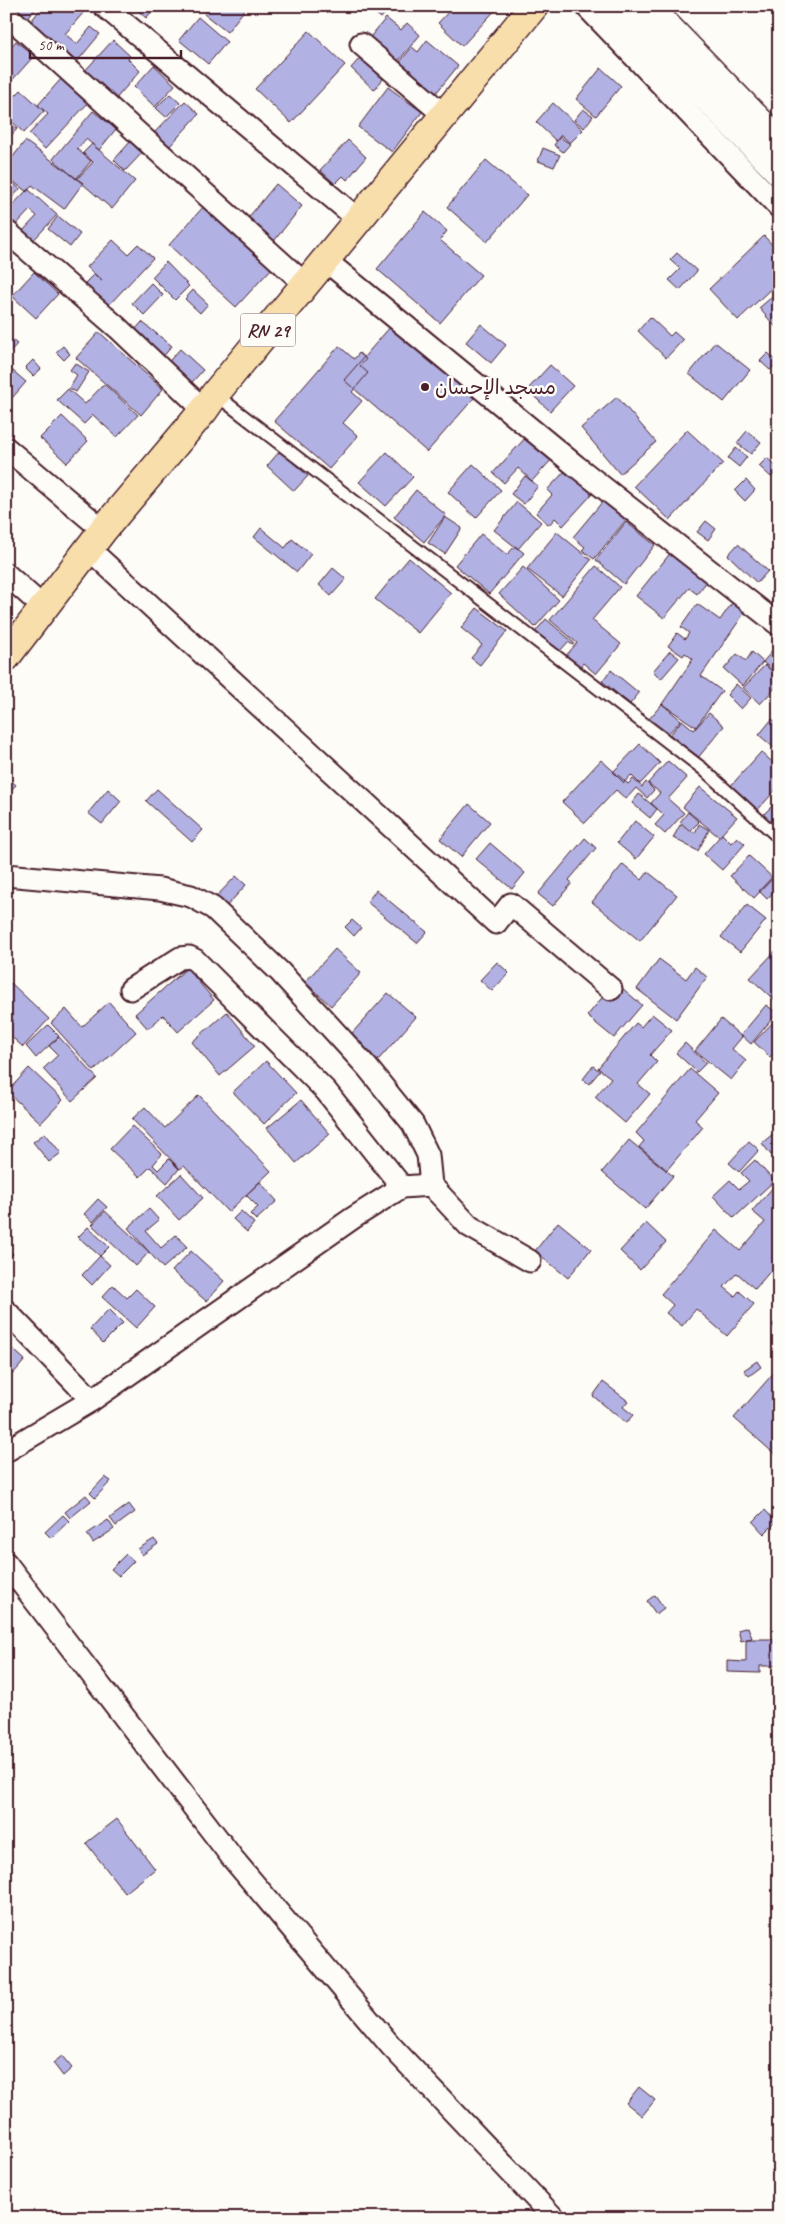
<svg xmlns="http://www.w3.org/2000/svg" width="785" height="2224" font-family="Caveat,'Playpen Sans Arabic',sans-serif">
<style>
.building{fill:#b1b1e3;stroke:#4a1f2b}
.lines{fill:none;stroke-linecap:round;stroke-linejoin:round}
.lane-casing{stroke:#4a1f2b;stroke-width:15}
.street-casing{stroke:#4a1f2b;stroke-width:25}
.secondary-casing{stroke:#4a1f2b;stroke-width:31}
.primary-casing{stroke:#4a1f2b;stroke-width:31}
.lane{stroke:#fdfcf7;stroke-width:11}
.street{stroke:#fdfcf7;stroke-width:21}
.secondary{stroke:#fdfcf7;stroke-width:28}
.primary{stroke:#f8deab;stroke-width:28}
.poi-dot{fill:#4a1f2b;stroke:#fdfcf7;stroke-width:2}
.labels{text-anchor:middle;stroke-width:5;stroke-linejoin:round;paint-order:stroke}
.shield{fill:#fdfcf7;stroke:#806168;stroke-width:1}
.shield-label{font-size:19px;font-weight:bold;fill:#4a1f2b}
.poi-label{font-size:20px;fill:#4a1f2b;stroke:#fdfcf7;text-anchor:start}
</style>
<rect width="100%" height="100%" fill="#fdfcf7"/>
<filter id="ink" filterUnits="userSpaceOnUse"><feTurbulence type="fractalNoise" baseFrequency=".02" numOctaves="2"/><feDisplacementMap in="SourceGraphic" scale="10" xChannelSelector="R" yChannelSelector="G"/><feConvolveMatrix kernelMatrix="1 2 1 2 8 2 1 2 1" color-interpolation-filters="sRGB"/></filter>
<g filter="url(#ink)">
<!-- building -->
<path class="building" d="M6,6h32l-15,17z
M43,6h32l8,7 -18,21 12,10 14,-17 9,7 -25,30 -47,-39z
M133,6h24l-11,12z
M209,6h36l1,2 -19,24 -23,-18z
M367,6h24l-10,12z
M454,6h45l-37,40 -24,-23z
M198,17l29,25 -19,22 -29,-24z
M386,18l15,12 6,-7 13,12 -25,30 -29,-23z
M309,31l36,34 -54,58 -36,-34z
M113,40l17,16 -2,3 12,12 -27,31 -31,-28z
M427,40l31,26 -26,32 -37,-30 17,-21 6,5z
M16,41l18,15 -28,31v-35z
M360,58l23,21 -9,11 -23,-22z
M154,65l21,20 -20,22 -21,-20z
M601,68l20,18 -25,30 -20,-17z
M61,79l27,24 -43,46 -16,-15 19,-20 -10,-9z
M388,87l34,25 -30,40 -34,-25z
M21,90l23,21 -20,22 -18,-17v-11z
M170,94l10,9 -14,14 -10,-9z
M185,101l14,13 -30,33 -15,-14z
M553,103l30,27 -13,13 -9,-8 -5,6 -20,-19z
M583,109l10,7 -9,12 -10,-8z
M93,111l23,18 -17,21 -13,-11 -9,10 14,12 -15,18 -23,-20z
M6,119l11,10 -11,12z
M560,137l10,7 -7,8 -9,-7z
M348,140l18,17 -19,23 -4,-4 -8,8 -15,-14z
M25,141l58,42 -19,26 -32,-24 -5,7 -21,-16v-10z
M130,142l12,11 -17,18 -11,-11z
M92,144l43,37 -23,28 -35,-30 16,-17 -10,-9z
M543,148l17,7 -6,12 -16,-6z
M486,160l41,35 -40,47 -40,-35z
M6,177l14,12 -14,15z
M276,184l26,22 -32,40 -27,-22z
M28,189l29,26 -28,30 -10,-10 18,-19 -7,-6 -15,16 -9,-7v-7z
M205,205l67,63 -36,39 -67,-62z
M425,212l22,19 -7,9 41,35 -41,48 -63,-54z
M58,216l22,18 -10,13 -22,-18z
M764,236l15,16v29l-41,39 -29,-31z
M113,240l15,14 10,-10 15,14 -46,49 -24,-22 11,-11 8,7 -15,-14z
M677,253l20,18 -17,19 -11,-10 11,-11 -10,-9z
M166,262l23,24 -14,14 -23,-23z
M34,272l24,22 -22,24 -24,-22z
M151,283l12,12 -19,20 -12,-12z
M193,290l15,14 -8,9 -15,-14z
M779,291v40l-20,-23z
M650,317l20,19 4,-4 9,8 -17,18 -28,-27z
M142,322l30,24 -15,18 -30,-25z
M481,324l25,21 -15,18 -25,-21z
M391,326l83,72 -47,54 -83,-72z
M99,332l64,57 -22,26 -65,-57z
M6,335l11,9 -11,12z
M715,342l35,28 -26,32 -35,-28z
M63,346l7,8 -6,6 -8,-8z
M339,346l15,13 5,-6 7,6 -6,7 8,7 -16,19 10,9 -19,22 15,13 -29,33 -55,-48z
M180,349l23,21 -17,19 -23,-21z
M768,353l10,9 -8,8 -10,-9z
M33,360l8,9 -8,7 -8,-8z
M75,363l14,9 -13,20 -7,-4 8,-13 -7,-5z
M6,365l20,17 -20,23z
M550,365l23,21 -23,25 -23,-21z
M104,384l34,31 -21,22 -24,-22 -9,9 -27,-24 11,-11 17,15z
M617,397l39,45 -36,32 -39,-46z
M62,416l26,25 -21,22 -27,-25z
M687,430l36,33 -53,57 -36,-34z
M747,431l14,11 -10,12 -14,-11z
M528,435l25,23 -21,23 -14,-13 -14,15 -11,-10z
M736,448l11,9 -8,10 -11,-9z
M280,451l28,25 -14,15 -27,-25z
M387,452l26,25 -27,29 -27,-24z
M767,458l12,11 -8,8 -12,-11z
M473,464l28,26 -25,28 -28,-26z
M568,468l26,24 -31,34 -8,-8 -6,7 -13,-12 16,-18 -5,-5z
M525,476l13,10 -14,18 -13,-10z
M746,480l9,10 -10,11 -10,-10z
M416,490l30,25 -22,27 -30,-25z
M603,501l23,19 -32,39 -12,-9 3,-3 -12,-10z
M517,502l24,20 -23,27 -24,-19z
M445,517l17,11 -17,26 -17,-11z
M706,521l10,8 -8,11 -11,-8z
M626,522l29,23 -31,39 -28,-24z
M261,528l24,20 7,-9 19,15 -14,18 -43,-35z
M557,532l34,28 -29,36 -35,-27z
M481,534l26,21 8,-9 9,7 -35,41 -34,-29z
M738,544l30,27 -11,12 -29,-28z
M672,551l36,29 -11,14 -8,-6 -25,30 -28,-22z
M409,558l42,35 -33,40 -43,-34z
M596,566l24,21 -28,33 29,24 -25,30 -13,-11 -6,8 -14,-12 14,-16 -27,-23z
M523,567l36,33 -24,27 -36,-33z
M333,568l13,11 -15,17 -12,-11z
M732,603l13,9 -44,64 21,15 -26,36 -34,-23 31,-45 -8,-6 -2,3 -15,-10 9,-13 8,6 4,-6 -8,-6 16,-23 23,16z
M477,608l30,23 -27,34 -9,-7 11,-13 -21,-17z
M546,619l28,24 -1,2 -5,-3 -9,10 -24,-20z
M779,643v23l-5,6 -11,-10z
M670,651l9,7 -18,21 -8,-8z
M752,652l11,10 -20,24 -19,-17 13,-15 9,7z
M765,665l14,13v6l-19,20 -17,-16z
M611,670l28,23 -9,11 -28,-23z
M736,684l15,14 -10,11 -14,-14z
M662,704l19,16 -14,15 -18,-16z
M709,713l15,13 -27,33 -28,-23 13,-16 12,10z
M772,719l7,5v28l-20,-17z
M640,744l20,19 -20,21 -9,-9 -7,8 -11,-11z
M761,752l18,16v18l-24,27 -27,-24z
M601,760l27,24 5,-5 9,8 4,-5 8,8 -7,8 -11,-10 -10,11 -10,-9 -31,33 -23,-21z
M668,761l19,17 -19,21 16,14 -19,21 -10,-9 9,-10 -13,-12 9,-10 -12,-10z
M6,776l10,9 -10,10z
M700,787l37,30 -18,20 -36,-30z
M108,789l13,12 -19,23 -14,-11z
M157,789l46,41 -11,12 -46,-41z
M639,794l18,15 -7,9 -18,-15z
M469,804l21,18 -29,35 -21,-18z
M773,805l6,5v19l-16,-14z
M688,812l11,10 -9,9 -10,-9z
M635,821l19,16 -18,22 -19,-16z
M699,824l10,6 -11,21 -25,-13 7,-13 15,8z
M722,834l9,9 6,-6 8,7 -23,26 -18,-16z
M585,838l11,10 -27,32 3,3 -19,23 -15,-12z
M490,843l35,30 -13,16 -36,-30z
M749,856l24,22 -19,20 -24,-22z
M623,864l19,16 6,-8 29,23 -37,46 -48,-39z
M779,870v16l-12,13 -8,-8z
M236,876l10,9 -23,25 -10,-10z
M376,890l51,42 -10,11 -50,-41z
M747,905l19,15 -26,32 -19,-15z
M352,920l9,8 -7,8 -9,-9z
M779,947v57l-29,-26z
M335,949l26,24 -30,33 -26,-24z
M659,959l27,20 9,-12 12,10 -31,42 -39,-30z
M497,962l12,11 -17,18 -12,-11z
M187,968l27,32 -36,32 -15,-17 -15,14 -13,-15z
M615,982l27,23 -28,33 -27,-22z
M11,983l38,36 -26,28 -17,-15v-44z
M388,993l28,24 -44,50 -28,-25z
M109,1002l27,30 -42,39 -43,-48 15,-14 16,18z
M766,1005l11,8 -26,31 -10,-9z
M227,1012l28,34 -35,30 -28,-34z
M652,1014l20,16 -22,25 7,7 -19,22 12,10 -25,29 -30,-26 16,-19 -13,-10 38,-45 5,4z
M779,1016v31l-9,10 -16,-15z
M721,1019l21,18 -10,12 14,12 -15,19 -36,-29z
M48,1025l11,11 -23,22 -10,-12z
M59,1037l38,41 -25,23 -29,-32 15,-14 -9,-9z
M685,1043l21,20 -9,9 -21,-19z
M266,1061l30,32 -32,31 -31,-32z
M593,1066l7,5 -11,13 -6,-5z
M29,1068l34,32 -22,23 -34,-31z
M690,1069l28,24 -23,27 8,7 -36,43 -28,-23 5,-6 -8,-8z
M199,1095l72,76 -43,41 -44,-46 -4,3 -48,-50 13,-12 20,21z
M301,1100l29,34 -34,29 -29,-35z
M132,1126l30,28 -9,11 5,5 11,-11 10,10 -12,14 -17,-16 -10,10 -30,-28z
M45,1133l16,20 -12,9 -16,-20z
M774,1133l5,7v9l-8,6 -9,-12z
M629,1140l44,36 -28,33 -43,-37z
M749,1141l10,9 -20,22 -10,-9z
M755,1160l19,21 -40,37 -21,-22 17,-16 9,9 10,-8 -8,-8z
M181,1174l22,24 -24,22 -22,-24z
M260,1182l17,19 -21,19 -6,-6 8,-7 -12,-12z
M775,1185l4,3v73l-24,28 -18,-16 -13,14 11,9 4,-5 15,13 -27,32 -31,-27 -14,17 -16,-13 7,-8 -12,-11 55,-64 24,21 25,-29 -13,-11z
M98,1199l9,8 -14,15 -9,-8z
M149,1209l10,11 -13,11 15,17 15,-13 11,12 -24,21 -35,-40z
M105,1211l44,41 -13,14 -44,-41z
M241,1211l13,12 -7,9 -14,-13z
M558,1222l33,27 -23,29 -33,-27z
M646,1223l20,19 -26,28 -20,-19z
M88,1227l21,20 -9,9 10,9 -18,20 -10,-10 18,-19 -22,-19z
M6,1247l7,7 -7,8z
M191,1251l33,30 -18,20 -34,-30z
M113,1285l14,13 9,-9 19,18 -19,21 -34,-31z
M109,1309l14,14 -20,20 -13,-14z
M779,1318v13l-7,-6z
M6,1343l19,17 -12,14 -7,-6z
M757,1361l4,6 -12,9 -5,-6z
M778,1368h1v90l-45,-40z
M603,1382l25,19 -5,6 10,8 -7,8 -33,-27z
M105,1477l6,4 -16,17 -5,-5z
M86,1495l5,6 -21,17 -5,-6z
M129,1504l6,8 -19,14 -6,-8z
M765,1510l11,12 -12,12 -11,-12z
M63,1515l6,6 -18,17 -6,-6z
M108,1520l6,9 -21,14 -6,-9z
M154,1539l4,5 -16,11 -4,-6z
M126,1554l8,7 -15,15 -8,-7z
M655,1595l9,13 -8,6 -9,-13z
M748,1627l4,11 -11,3 -3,-11z
M746,1639h33v27h-19v7l-33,-1v-11l19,1z
M117,1819l38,50 -30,24 -39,-50z
M62,2056l10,12 -9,8 -10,-13z
M639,2087l16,13 -13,16 -16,-13z"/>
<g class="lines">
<defs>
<path id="lane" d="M215,394l488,375 76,69"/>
<path id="street" d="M104,6l255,214
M586,6l193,201
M6,14l299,270
M361,44l83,71
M6,231l112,97 86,82
M325,260l251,206 203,159
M6,448l97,82
M89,549l407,374 15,-19 100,85
M6,574l38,34
M6,875l154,14 31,7 22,12 67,64 87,95 46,57 15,31 3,30
M131,989l49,-31 9,-1 6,3 131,131 76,96
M6,1311l86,89
M6,1451l86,-51 261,-182 49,-31 29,-2 38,41 61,35
M6,1563l228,297 157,186 163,172"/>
<path id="secondary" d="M618,6l161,165
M647,6l132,136"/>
<path id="primary" d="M6,657l97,-127 101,-120 11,-16 319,-388"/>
</defs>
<!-- lane casing -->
<use href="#lane" class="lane-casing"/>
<!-- street casing -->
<use href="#street" class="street-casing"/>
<!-- secondary casing -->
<use href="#secondary" class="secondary-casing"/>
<!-- primary casing -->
<use href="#primary" class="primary-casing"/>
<!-- lane -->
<use href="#lane" class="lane"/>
<!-- street -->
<use href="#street" class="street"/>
<!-- secondary -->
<use href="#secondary" class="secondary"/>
<!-- primary -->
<use href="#primary" class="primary"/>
</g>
</g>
<!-- markers -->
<circle class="poi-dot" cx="425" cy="387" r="5"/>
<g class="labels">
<!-- shield labels -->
<rect class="shield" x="240.5" y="313.5" width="55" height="33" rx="4"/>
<g class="shield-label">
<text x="268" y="337">RN 29</text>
</g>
<!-- poi labels -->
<g class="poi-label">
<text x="435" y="394">مسجد الإحسان</text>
</g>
</g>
<!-- margin -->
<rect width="785" height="2224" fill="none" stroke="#fdfcf7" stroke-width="25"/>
<rect x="12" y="12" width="760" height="2199" fill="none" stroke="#4a1f2b" stroke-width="2" filter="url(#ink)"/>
<!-- scale -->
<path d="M30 50v8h151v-8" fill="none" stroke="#4a1f2b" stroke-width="2.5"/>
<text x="38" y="50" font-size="15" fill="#4a1f2b" stroke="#fdfcf7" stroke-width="4" paint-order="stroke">50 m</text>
</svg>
